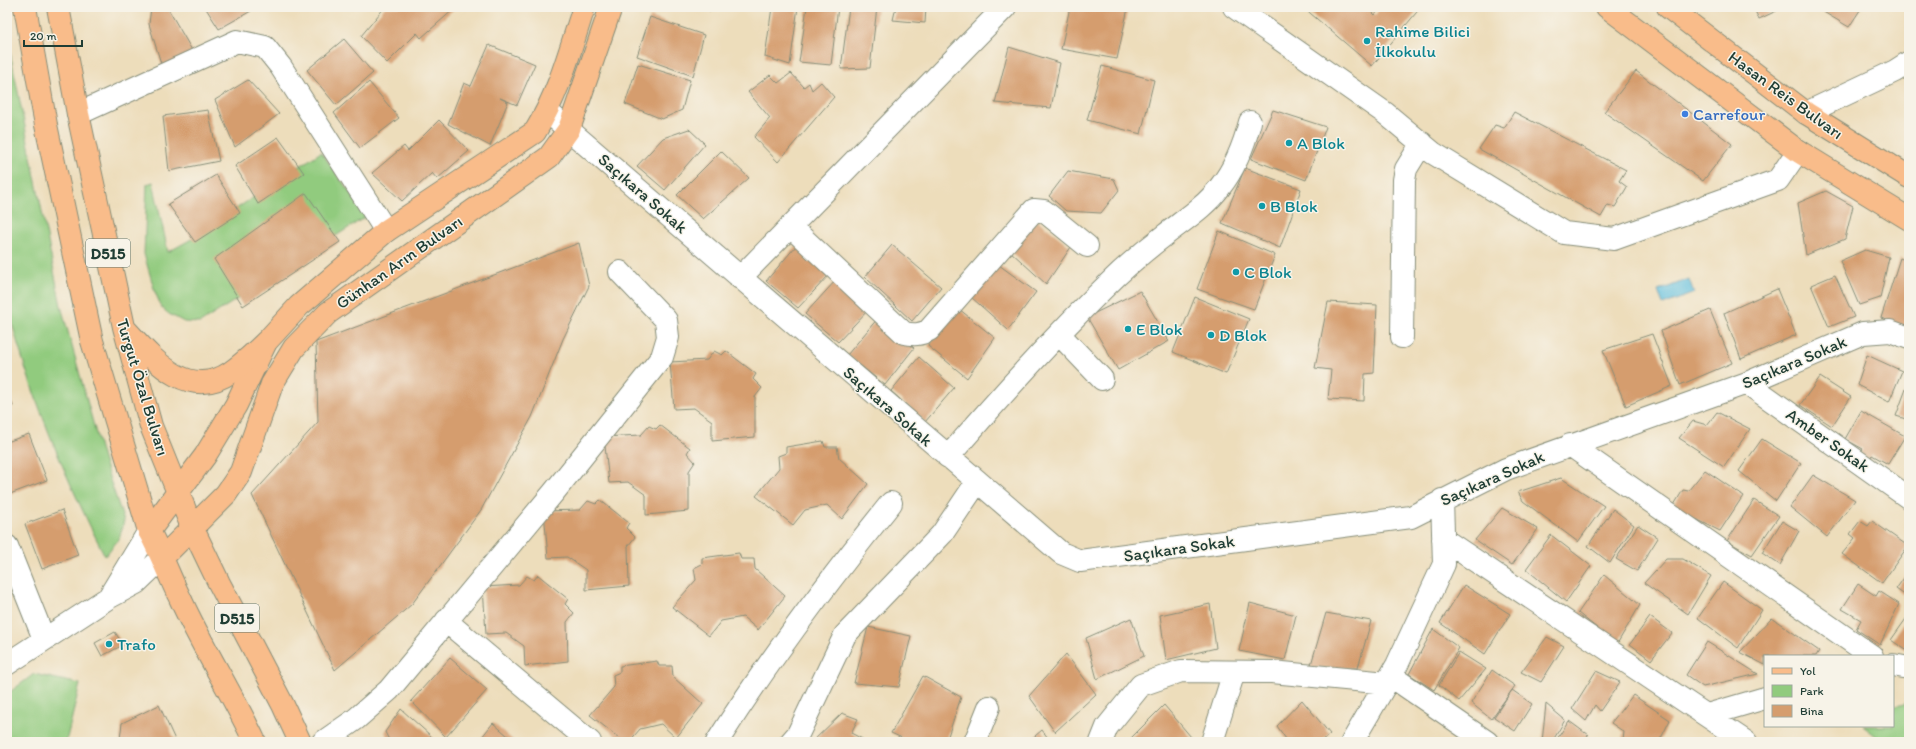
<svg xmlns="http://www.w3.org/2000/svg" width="1916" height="749" font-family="Itim,sans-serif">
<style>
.green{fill:#91cb7e;stroke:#588459}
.water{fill:#61c0df;stroke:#407e8a}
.building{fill:#d59d6e}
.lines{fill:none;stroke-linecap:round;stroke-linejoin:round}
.minor-casing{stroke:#868d78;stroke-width:24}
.major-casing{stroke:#868d78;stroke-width:24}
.highway-casing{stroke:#868d78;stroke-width:24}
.minor{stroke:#fff;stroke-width:22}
.major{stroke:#f9bc8a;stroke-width:22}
.highway{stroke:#f9bc8a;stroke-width:22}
.culture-dot{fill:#0f9aa8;stroke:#f7f3e8;stroke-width:1.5}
.shop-dot{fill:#3f7fe0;stroke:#f7f3e8;stroke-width:1.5}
.labels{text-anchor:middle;stroke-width:3;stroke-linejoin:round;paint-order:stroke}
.shield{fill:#f7f3e8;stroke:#60746a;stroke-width:1}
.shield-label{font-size:16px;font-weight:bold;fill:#1f3d34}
.culture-label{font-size:17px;fill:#0d838f;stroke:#f7f3e8;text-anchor:start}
.street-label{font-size:17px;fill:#1f3d34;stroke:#f7f3e8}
.shop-label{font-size:17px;fill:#366cbe;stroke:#f7f3e8;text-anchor:start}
</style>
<rect width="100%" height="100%" fill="#f7f3e8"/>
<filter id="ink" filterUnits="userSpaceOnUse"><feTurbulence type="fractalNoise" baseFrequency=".025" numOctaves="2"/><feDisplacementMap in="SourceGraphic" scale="8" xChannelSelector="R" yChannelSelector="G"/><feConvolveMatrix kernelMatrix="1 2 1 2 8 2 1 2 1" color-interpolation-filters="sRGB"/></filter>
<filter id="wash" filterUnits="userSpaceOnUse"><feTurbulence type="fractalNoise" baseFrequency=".012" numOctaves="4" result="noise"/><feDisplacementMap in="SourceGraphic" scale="16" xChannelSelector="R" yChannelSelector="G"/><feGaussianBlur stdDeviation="0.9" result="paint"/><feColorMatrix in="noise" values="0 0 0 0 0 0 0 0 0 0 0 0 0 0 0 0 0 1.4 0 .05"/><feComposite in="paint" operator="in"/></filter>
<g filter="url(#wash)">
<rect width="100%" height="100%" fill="#edddbb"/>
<!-- green -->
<path class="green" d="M7,37l54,269 42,153 21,62 -5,18 -14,17c-40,-78 -77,-167 -98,-252z
M321,152l46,64 -167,107 -16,-1 -15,-8 -7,-6 -7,-16 -11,-38 3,-70 6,-2 15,70 20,-11z
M34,674l46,10 -14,58h-59v-48z
M1908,703l1,39h-25l-21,-16h30v-19z"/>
<!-- water -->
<path class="water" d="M1689,279l5,14 -31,12 -5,-14z"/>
<g id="blocks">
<!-- building -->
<path class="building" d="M151,7h16l26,45 -30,18 -14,-46z
M205,7h53l-39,22z
M385,7h67l2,2 -33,29 -4,-5 -30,30 -26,-27z
M699,7h12l-1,4z
M772,7h26l-8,58 -25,-8z
M807,7h31l-7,58 -32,-3z
M849,7h28l-7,61 -29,1z
M896,7h30l-1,16 -32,-3z
M1070,7l58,1 -11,51 -56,-10z
M1303,7h64l8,8 6,-8h40l-49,59z
M1753,7h32l-26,12z
M1815,7h47l-13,20z
M650,17l54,18 -11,41 -56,-20z
M344,39l29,34 -37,32 -29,-35z
M489,45l46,19 -18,41 -17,-7 8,4 -18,44 -42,-22 16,-41 7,3z
M1009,47l51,16 -9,45 -56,-5z
M638,64l52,16 -8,30 -20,9 -37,-15z
M1102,66l52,14 -13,54 -54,-14z
M1636,71l96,73 -29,37 -99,-69z
M791,73l13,14 5,-4 3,7 9,-8 13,15 -56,65 -24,-25 16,-19 -22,-26 22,-17 8,8z
M248,80l31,34 -44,33 -20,-47z
M369,82l30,36 -39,30 -26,-35z
M208,110l11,51 -50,10 -6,-55z
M1273,110l53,17 -20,53 -55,-21z
M1514,112l112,58 -7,11 8,6 -12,20 -7,-2 -7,12 -122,-68 16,-24 9,3z
M439,120l30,31 -32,28 -5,-6 -30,28 -30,-28 32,-27 4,5z
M689,129l16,15 -40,46 -28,-24 26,-28z
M278,137l26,36 -46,31 -23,-38z
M721,151l28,27 -46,41 -26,-24z
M1245,168l56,21 -21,59 -58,-25z
M1068,171l46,8 5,11 -18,23 -35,-2 -17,-15z
M216,175l24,38 -45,29 -27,-38z
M1826,191l27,15 -8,33 -39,16 -8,-52z
M306,193l34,49 -97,64 -29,-47z
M1037,220l34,27 -25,37 -36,-33z
M1219,231l56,24 -21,54 -57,-20z
M579,243l10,43 -26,53 -31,78 -51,93 -69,94 -77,66 -83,-175 66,-73 -2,-80z
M892,245l49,42 -29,34 -47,-44z
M796,246l34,28 -32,34 -32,-27z
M1865,250l24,7 -9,41 -21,7 -19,-44z
M1900,258l9,4v67l-28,-11z
M999,265l37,27 -28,38 -37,-33z
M1835,275l19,42 -25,10 -18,-42z
M836,280l33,29 -31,33 -33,-28z
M1777,289l19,46 -55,24 -17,-46z
M1140,291l29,50 -51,29 -31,-53z
M1195,297l54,22 -23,55 -53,-22z
M1328,302l49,3 -3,68 -9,1 -1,27 -36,-2 3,-29 -16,-2z
M959,309l36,29 -28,40 -39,-32z
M1710,310l22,53 -52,22 -19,-54z
M878,318l36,30 -29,37 -38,-30z
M1652,334l20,52 -46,20 -23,-56z
M714,351l8,4 4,-4 30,23 -3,5 9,9 -7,9v40l-43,4v-20l-18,-13 -20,1 -4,-47 37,-2z
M1867,355l35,16 -13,31 -32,-17z
M919,357l35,31 -29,34 -34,-31z
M1820,377l31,20 -19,29 -32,-21z
M1909,381v39l-13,-4z
M7,391l6,15 -6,2z
M1861,411l44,25 -17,28 -16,-9 -3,5 -10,-6 4,-5 -18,-10z
M1717,412l33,17 -26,38 -45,-29 14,-17 14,4z
M660,425l30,23 -3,5 8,9 -6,9v40l-43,4v-20l-18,-13 -19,1 -5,-46 37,-2 8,-9 7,3z
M29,434l18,46 -37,14 -3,-9v-43z
M1762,439l39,24 -25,38 -37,-30z
M823,441l2,6h12l2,11 29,26 -26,35 -15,-14 -22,5 -12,15 -37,-29 23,-28 -1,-12 8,-3v-6z
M1705,470l38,26 -23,35 -36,-18 -10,-8 9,-15 5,1z
M1813,475l42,25 -28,37 -37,-30z
M1561,478l43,28 -26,36 -55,-41 -5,-9z
M600,500l29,23 -3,5 9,9 -7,9 1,40 -43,4v-20l-19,-13 -19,1 -4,-47 36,-1 8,-9 8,3z
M1754,500l25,16 -27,39 -25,-14z
M1502,508l36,21 -26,36 -37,-25z
M1613,509l21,16 -24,38 -22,-17z
M62,510l16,45 -36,14 -17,-45z
M1782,521l17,10 -19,34 -18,-12z
M1860,521l8,5 4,-5 36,25 -26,37 -40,-29 13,-16 -5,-4z
M1638,525l20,13 -21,33 -21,-12z
M1551,535l40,31 -25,36 -40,-33z
M739,553l2,6h13l1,10 30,27 -27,34 -15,-13 -22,4 -12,15 -37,-29 24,-27 -2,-12 8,-4v-6z
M1666,559h17l28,17 -23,38 -44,-31z
M1909,571v27l-13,-9z
M538,575l30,24 -3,5 9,9 -7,9 1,39 -43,5 -1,-20 -18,-13 -20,1 -3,-47 36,-2 8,-9 7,4z
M1604,575l36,30 -23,39 -39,-31z
M1723,582l39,28 -24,38 -40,-30z
M1858,584l18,12 3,-5 20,13 -19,41 -24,-16 5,-9 -19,-11z
M1464,585l46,29 -25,40 -45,-31z
M1250,603l46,12 -11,45 -46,-9z
M1210,604l6,44 -50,12 -6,-45z
M1326,613l45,8 -13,47h-48z
M1908,616l1,1v35l-18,-12z
M1650,617l22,16 -21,27 -21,-16z
M1131,618l13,38 -47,23 -11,-41z
M1772,618l47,33 -3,5h-51v9l-25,-13z
M868,627l43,9 -12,51 -45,-4z
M1433,629l26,19 -25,42 -25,-16z
M115,632l8,13 -21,11 -7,-13z
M1547,637l17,9 -23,36 -20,-10z
M1707,642l51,32 -55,13 -17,-12z
M1459,652l27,17 -27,32 -20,-16z
M1066,654l30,40 -41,38 -26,-36z
M450,658l37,32 -41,47 -35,-36z
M657,661l2,5h13l1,11 30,27 -27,34 -15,-14 -21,5 -11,13h-5l-34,-27 24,-28 -1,-12 7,-3v-6z
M1492,670l23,16 -24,33 -20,-16z
M1596,671l24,11 -20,29 -5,-6 -9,16 -14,-12z
M923,676l38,21 -15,45h-35l-20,-9z
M1512,690l20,14 -17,27 -21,-14z
M1633,695l37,25 -11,22h-33l-3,-2 1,-8 -13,-9z
M1302,700l28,34 -9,8h-33l-11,-16z
M1546,704l19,16 -13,22h-10z
M159,705l17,37h-55l-1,-3 2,-16z
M1164,705l27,32 -5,5h-59z
M401,709l30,27 3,6h-44l-5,-10z
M842,713l16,6 -7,14 17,9h-56z
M1569,721l19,14 -4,7h-29z
M493,723l22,19h-37z
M1042,730l9,12h-23z"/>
</g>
</g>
<g filter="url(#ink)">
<use href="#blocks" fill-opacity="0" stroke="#868d78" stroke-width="1"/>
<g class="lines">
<defs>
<path id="minor" d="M1234,7l151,106 48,40 131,80 50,6 164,-59 20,-29
M548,112l513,441 19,8 331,-44 95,-48 241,-86 116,-50 27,-2 19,7
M1806,113l89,-42 14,-9
M78,114l159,-73 28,6 16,20 105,164
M791,227l113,106c10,2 16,2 25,-3l105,-120 10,1 43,35
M740,278l265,-271
M1059,334l43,45
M1402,337l2,-157 2,-11 16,-26
M1747,383l162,115
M1570,445l302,211
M948,457c50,-58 101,-115 156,-169 19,-19 40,-37 61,-53 19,-15 40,-28 55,-48 15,-19 24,-42 30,-65
M1443,539l303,203
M7,546l37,93
M109,597l40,-66
M446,621l144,121
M7,664l101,-66 28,-15 27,-26
M1893,665l16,3
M1391,676l96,66
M1707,715l58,-17
M323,742l33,-23 33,-29 165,-198 108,-135 6,-20 -2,-17 -46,-48
M717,742c53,-84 112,-162 174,-239
M791,742l7,-8 47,-99 97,-101 35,-52
M975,742l14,-35
M1101,742l6,-15 34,-42 40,-14 91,1 115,11
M1212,742l22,-70
M1352,742l45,-77 47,-101 -2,-64"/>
<path id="major" d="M1607,7l191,144 111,68
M1668,7l138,106 103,64
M149,531l56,-75 31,-51 30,-63 33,-36 87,-75 149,-99c24,-39 35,-82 49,-125
M163,557l63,-63 15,-22 31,-88 22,-36 34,-35 221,-156 20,-28 42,-122"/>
<path id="highway" d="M25,7l21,118 46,216 57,190c12,22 20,45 31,67 22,49 52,95 75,144
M58,7l20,107 46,213 27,99 41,101 27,56 64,122 17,37
M126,330c27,29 62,72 105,42 13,-9 24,-20 35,-30"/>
</defs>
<!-- minor casing -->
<use href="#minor" class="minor-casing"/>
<!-- major casing -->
<use href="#major" class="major-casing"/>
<!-- highway casing -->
<use href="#highway" class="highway-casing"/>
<!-- minor -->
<use href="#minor" class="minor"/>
<!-- major -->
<use href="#major" class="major"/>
<!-- highway -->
<use href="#highway" class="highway"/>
</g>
</g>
<!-- markers -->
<g class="culture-dot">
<circle cx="1367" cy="41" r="4"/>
<circle cx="1289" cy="143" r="4"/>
<circle cx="1262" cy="206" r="4"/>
<circle cx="1236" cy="272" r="4"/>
<circle cx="1128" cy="329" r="4"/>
<circle cx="1211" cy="335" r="4"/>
<circle cx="109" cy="644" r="4"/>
</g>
<circle class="shop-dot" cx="1685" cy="114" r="4"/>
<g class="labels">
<!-- shield labels -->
<g class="shield">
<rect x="86" y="239" width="44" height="28" rx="3"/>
<rect x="215" y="604" width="44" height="28" rx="3"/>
</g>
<g class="shield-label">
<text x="108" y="259">D515</text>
<text x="237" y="624">D515</text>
</g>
<!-- culture labels -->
<g class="culture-label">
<text x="1375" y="37">Rahime Bilici<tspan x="1375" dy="20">İlkokulu</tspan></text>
<text x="1297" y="149">A Blok</text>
<text x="1270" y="212">B Blok</text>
<text x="1244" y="278">C Blok</text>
<text x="1136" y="335">E Blok</text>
<text x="1219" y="341">D Blok</text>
<text x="117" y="650">Trafo</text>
</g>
<!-- street labels -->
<g class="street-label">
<text transform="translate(1786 95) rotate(36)" y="6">Hasan Reis Bulvarı</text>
<text transform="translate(643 193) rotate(41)" y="6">Saçıkara Sokak</text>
<text transform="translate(399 262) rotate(-35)" y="6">Günhan Arın Bulvarı</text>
<text transform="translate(1794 362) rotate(-23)" y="6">Saçıkara Sokak</text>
<text transform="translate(143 387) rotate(73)" y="6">Turgut Özal Bulvarı</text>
<text transform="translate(888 406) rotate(41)" y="6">Saçıkara Sokak</text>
<text transform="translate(1828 440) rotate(35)" y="6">Amber Sokak</text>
<text transform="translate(1492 478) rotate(-24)" y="6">Saçıkara Sokak</text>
<text transform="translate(1179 548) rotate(-8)" y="6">Saçıkara Sokak</text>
</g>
<!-- shop labels -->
<g class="shop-label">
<text x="1693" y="120">Carrefour</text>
</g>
</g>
<!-- margin -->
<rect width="1916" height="749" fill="none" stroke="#f7f3e8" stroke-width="24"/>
<!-- legend -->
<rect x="1764" y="655" width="130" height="72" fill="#f7f3e8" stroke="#a1aaa0"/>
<rect x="1772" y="668" width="20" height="6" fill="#f9bc8a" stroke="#a1aaa0"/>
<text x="1800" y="675" font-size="12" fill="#1f3d34">Yol</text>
<rect x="1772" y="685" width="20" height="12" fill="#91cb7e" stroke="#a1aaa0"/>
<text x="1800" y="695" font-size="12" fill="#1f3d34">Park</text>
<rect x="1772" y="705" width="20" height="12" fill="#d59d6e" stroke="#a1aaa0"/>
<text x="1800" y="715" font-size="12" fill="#1f3d34">Bina</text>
<!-- scale -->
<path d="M24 40v6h58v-6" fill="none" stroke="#1f3d34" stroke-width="2"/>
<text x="30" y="40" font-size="12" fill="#1f3d34" stroke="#f7f3e8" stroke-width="3" paint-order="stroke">20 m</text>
</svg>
